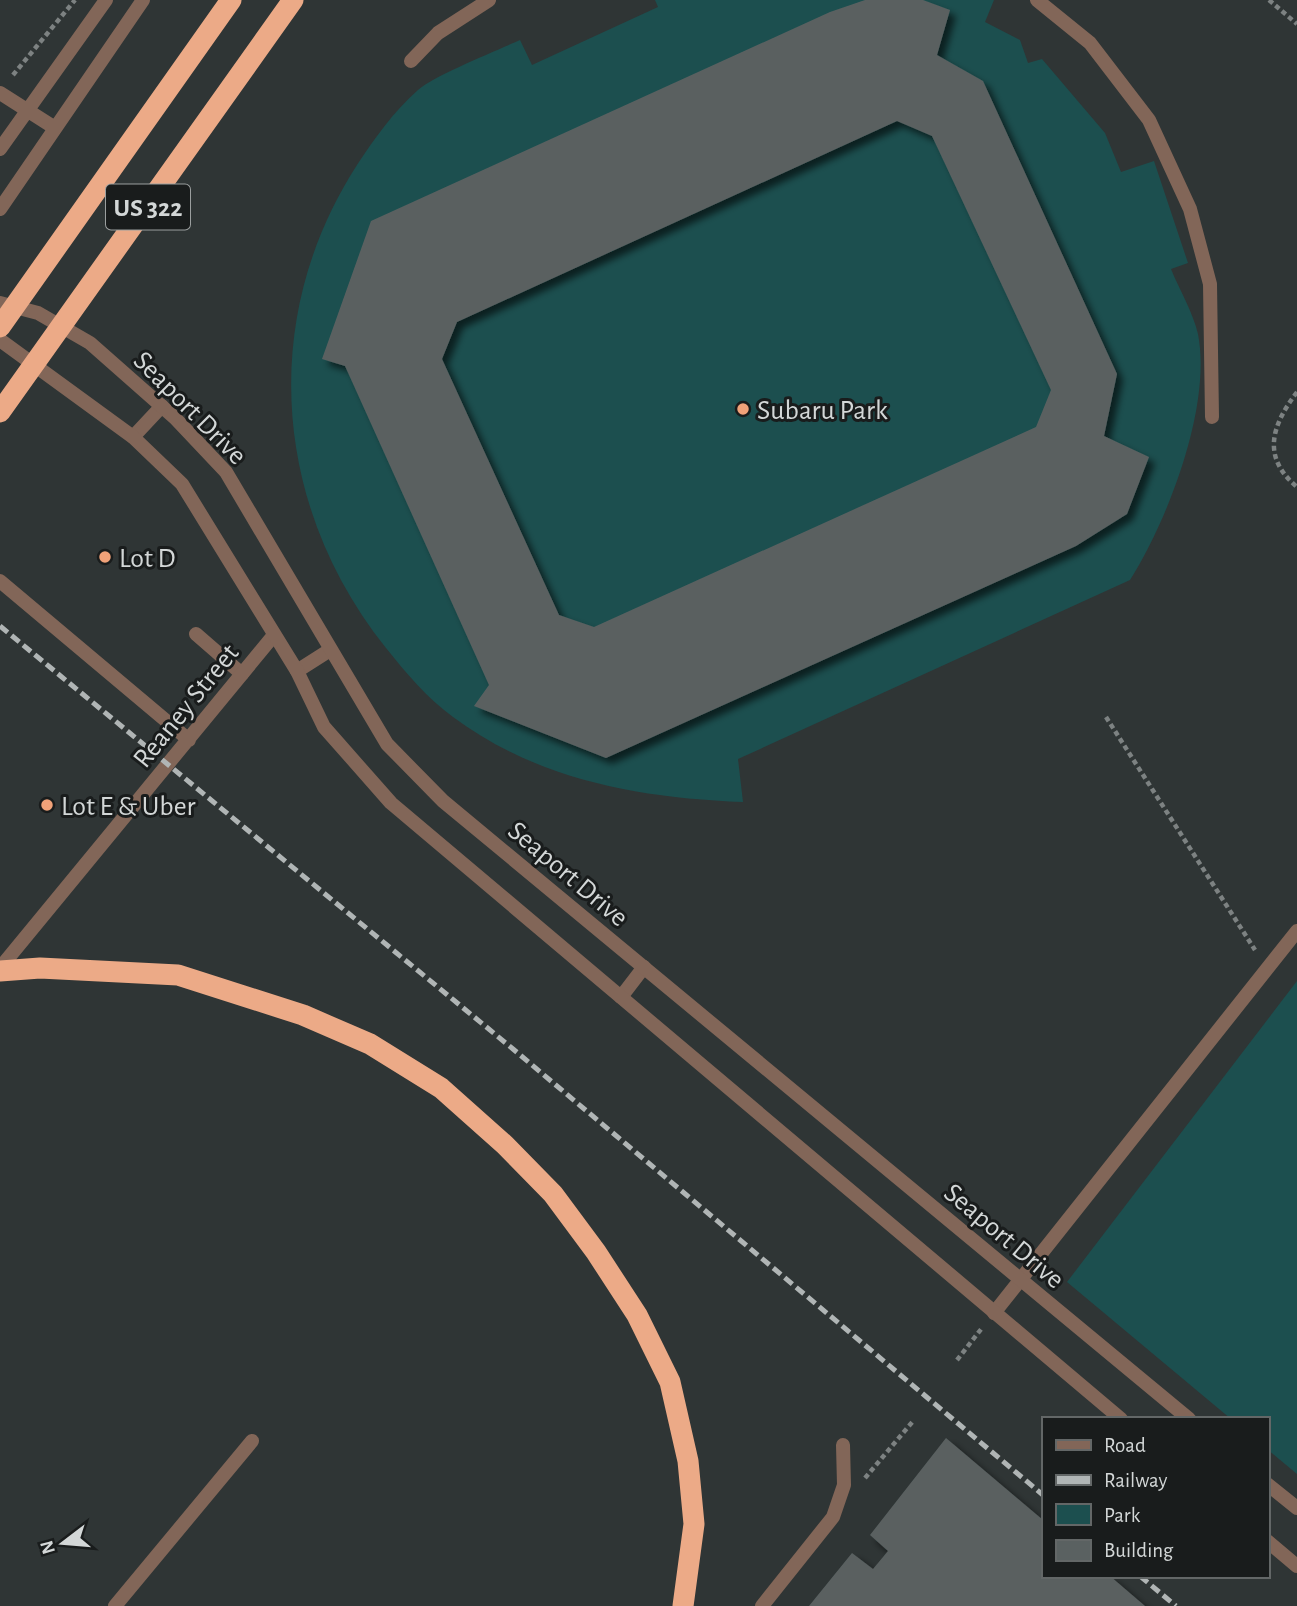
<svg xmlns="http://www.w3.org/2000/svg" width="1297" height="1606" font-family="'Alegreya Sans',sans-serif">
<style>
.green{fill:#1c4f4f}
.building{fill:#5a6161;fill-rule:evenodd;filter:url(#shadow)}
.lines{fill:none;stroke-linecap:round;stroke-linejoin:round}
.path{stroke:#7d8282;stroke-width:4.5;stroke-dasharray:5 3.5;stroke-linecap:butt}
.service{stroke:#826658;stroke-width:14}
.minor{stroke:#826658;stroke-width:14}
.tertiary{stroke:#826658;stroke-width:14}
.motorway{stroke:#ecaa87;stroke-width:21}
.rail{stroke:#b0b5b5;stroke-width:5;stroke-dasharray:10 5;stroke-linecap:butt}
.motorway-bridge{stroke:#ecaa87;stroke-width:21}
.poi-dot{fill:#f0a279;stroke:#191c1c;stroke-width:2.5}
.labels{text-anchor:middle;stroke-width:6;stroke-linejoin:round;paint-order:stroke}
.shield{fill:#191c1c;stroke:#9b9f9f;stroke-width:2}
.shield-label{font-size:26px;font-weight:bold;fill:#d3d7d7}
.street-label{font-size:28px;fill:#d3d7d7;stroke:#191c1c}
.poi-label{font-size:28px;fill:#d3d7d7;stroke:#191c1c;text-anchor:start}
</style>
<defs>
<filter id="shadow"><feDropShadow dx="6" dy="6" stdDeviation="3.5" flood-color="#0009"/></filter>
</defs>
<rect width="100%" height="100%" fill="#2f3535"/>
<!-- green -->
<path class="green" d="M655,0h339l-9,22 35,18 8,23 14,-4 63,74 16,39 33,-11 34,102 -17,6c8,20 22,43 27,65 14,72 -30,186 -68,246l-392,179 5,43c-104,-4 -205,-22 -290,-85 -26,-19 -47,-44 -67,-69 -113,-141 -128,-330 -29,-483 17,-26 37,-54 61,-75 17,-15 78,-39 102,-50l12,25 126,-58z
M1297,981v493l-30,-25v-30h-36l-164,-137z"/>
<!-- building -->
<path class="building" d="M865,0h58l27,10 -13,45 46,26 134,293 -13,62 45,21 -22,57 -51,32 -470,212 -132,-52 15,-21 -144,-319 -23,-7 49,-138 459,-209zM897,121l35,15 119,254 -15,37 -442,200 -35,-12 -117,-256 15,-37z
M946,1438l97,82v56h67l35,30h-336l43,-53 21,16 15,-18 -18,-16z"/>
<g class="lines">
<!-- path -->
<path class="path" d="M1269,0l28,24
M13,75l62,-75
M1297,392c-24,32 -37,64 0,95
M1106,717l149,233
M957,1360l25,-32
M865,1478l49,-58"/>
<!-- service -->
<path class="service" d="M1037,0l53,43 59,77 41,89 20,75 2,133
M411,61l27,-28 51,-33
M0,93l55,35
M0,149l106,-149
M0,209l143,-209
M133,437l29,-31
M196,634l46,40
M297,671l33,-21
M621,997l23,-30
M994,1313l303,-382"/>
<!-- minor -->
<path class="minor" d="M0,581l189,159
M0,968l274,-333
M115,1606l137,-165
M762,1606l71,-89 11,-32 -1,-40"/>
<!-- tertiary -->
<path class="tertiary" d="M0,303l38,10 52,30 85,75 51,54 161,272 56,57 746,618
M0,340l133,97 49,47 115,187 27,56 67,76 730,616
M1267,1484l30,24
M1267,1541l30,25"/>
<!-- motorway -->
<path class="motorway" d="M0,971l40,-3 138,7 125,40 67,29 71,44 64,57 48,49 43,58 41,63 33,67 18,79 6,63 -11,82"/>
<!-- rail -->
<path class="rail" d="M0,626l513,423 530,446
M1140,1576l36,30"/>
<!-- motorway-bridge -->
<path class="motorway-bridge" d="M0,327l231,-327
M0,412l293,-412"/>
</g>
<!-- markers -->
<g class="poi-dot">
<circle cx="743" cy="409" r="7"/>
<circle cx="105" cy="557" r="7"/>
<circle cx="47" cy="805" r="7"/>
</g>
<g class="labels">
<!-- shield labels -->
<rect class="shield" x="106" y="184.5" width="84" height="45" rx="5"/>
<g class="shield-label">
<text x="148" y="216">US 322</text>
</g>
<!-- street labels -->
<g class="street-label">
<text transform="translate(191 407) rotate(45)" y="10">Seaport Drive</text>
<text transform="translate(185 705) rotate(-51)" y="10">Reaney Street</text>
<text transform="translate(569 873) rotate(40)" y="10">Seaport Drive</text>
<text transform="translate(1005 1235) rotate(40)" y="10">Seaport Drive</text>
</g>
<!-- poi labels -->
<g class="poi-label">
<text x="757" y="419">Subaru Park</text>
<text x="119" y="567">Lot D</text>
<text x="61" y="815">Lot E &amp; Uber</text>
</g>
</g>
<!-- legend -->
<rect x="1042" y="1417" width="228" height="161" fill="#191c1c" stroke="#636767" stroke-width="2"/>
<rect x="1056" y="1440" width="35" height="10" fill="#826658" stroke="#636767" stroke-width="2"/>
<text x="1104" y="1452" font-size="21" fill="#d3d7d7">Road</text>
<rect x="1056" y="1475" width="35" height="10" fill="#b0b5b5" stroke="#636767" stroke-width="2"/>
<text x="1104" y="1487" font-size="21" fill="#d3d7d7">Railway</text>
<rect x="1056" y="1504" width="35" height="21" fill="#1c4f4f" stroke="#636767" stroke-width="2"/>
<text x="1104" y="1522" font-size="21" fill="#d3d7d7">Park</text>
<rect x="1056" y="1540" width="35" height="21" fill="#5a6161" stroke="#636767" stroke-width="2"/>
<text x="1104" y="1557" font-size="21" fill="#d3d7d7">Building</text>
<!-- north arrow -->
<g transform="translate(63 1543) rotate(254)" stroke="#191c1c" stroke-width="5" paint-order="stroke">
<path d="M0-5L12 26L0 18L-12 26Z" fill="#d3d7d7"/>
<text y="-10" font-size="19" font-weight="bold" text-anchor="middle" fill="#d3d7d7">N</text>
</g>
</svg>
